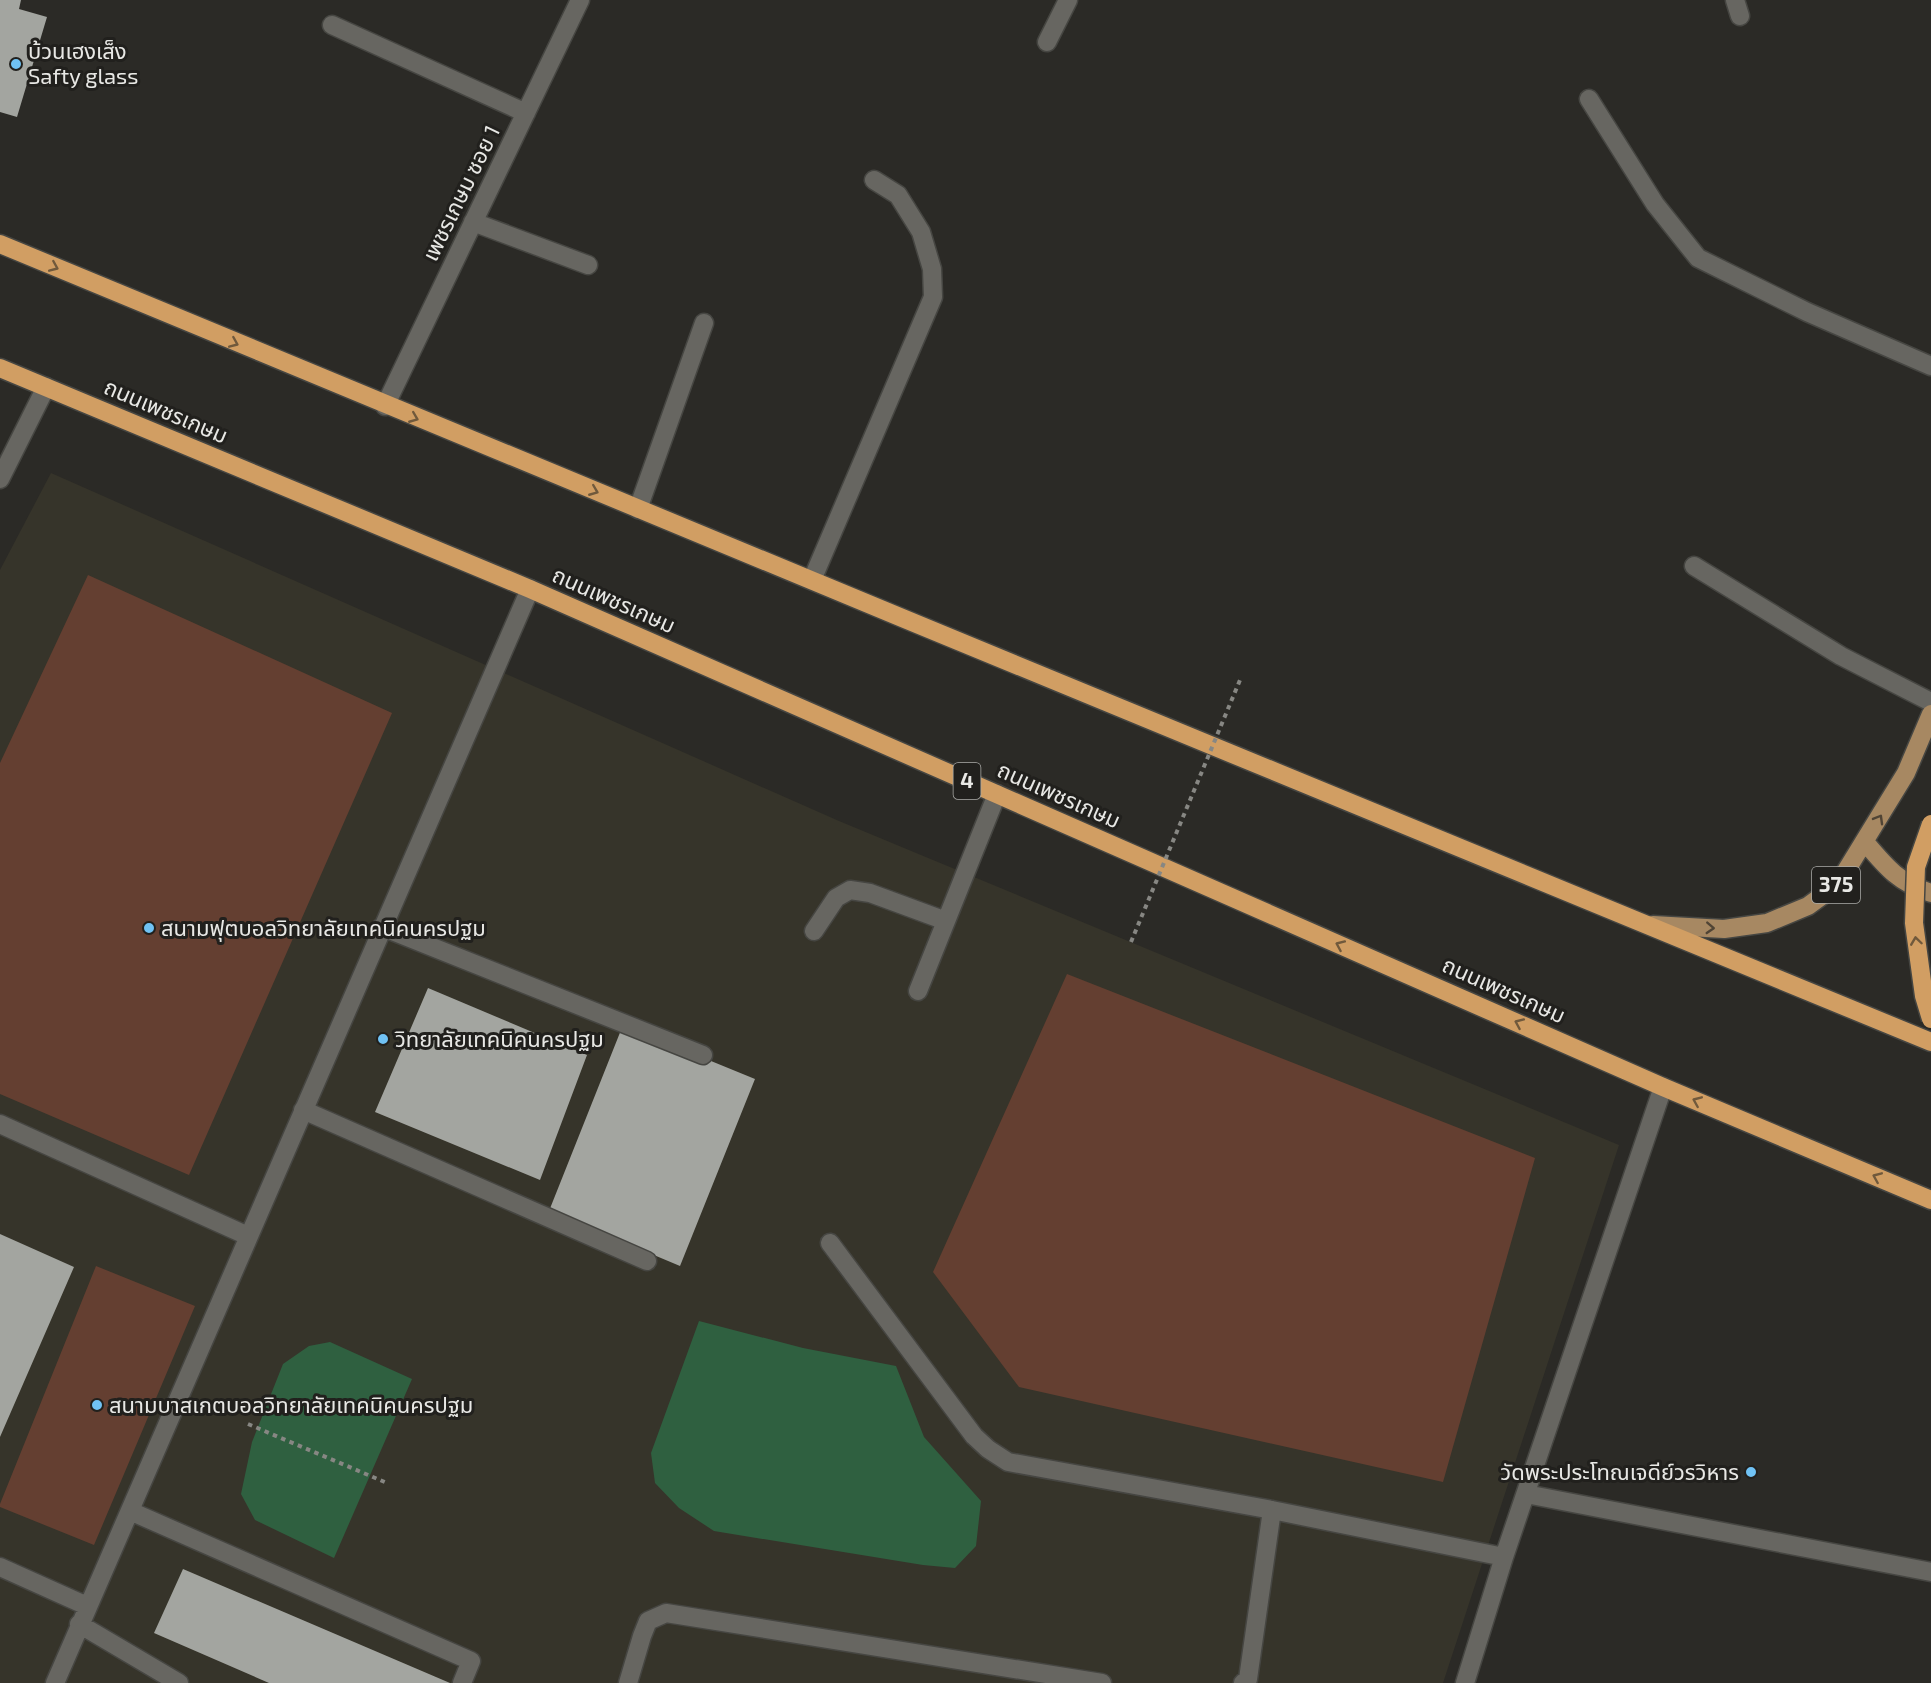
<svg xmlns="http://www.w3.org/2000/svg" width="1931" height="1683" font-family="'Exo 2','Noto Sans Thai',sans-serif">
<style>
.built{fill:#36342a}
.green{fill:#643f31}
.water{fill:#2f6040}
.building{fill:#a3a5a0}
.lines{fill:none;stroke-linecap:round;stroke-linejoin:round}
.minor-casing{stroke:#464642;stroke-width:21}
.major-casing{stroke:#464642;stroke-width:21}
.highway-casing{stroke:#464642;stroke-width:21}
.path{stroke:#878783;stroke-width:4;stroke-dasharray:4.5 4.5;stroke-linecap:butt}
.minor{stroke:#676661;stroke-width:18}
.major{stroke:#a78862;stroke-width:18}
.highway{stroke:#d19e63;stroke-width:18}
.highway-bridge-casing{stroke:#464642;stroke-width:21;stroke-linecap:butt}
.path-bridge{stroke:#878783;stroke-width:4;stroke-dasharray:4.5 4.5;stroke-linecap:butt}
.highway-bridge{stroke:#d19e63;stroke-width:18}
.oneway{stroke:#70593c}
.oneway2{stroke:#504435}
.poi-dot{fill:#70c2f4;stroke:#21201d;stroke-width:2}
.labels{text-anchor:middle;stroke-width:6;stroke-linejoin:round;paint-order:stroke}
.shield{fill:#21201d;stroke:#acaca9;stroke-width:1.5}
.shield-label{font-size:21px;font-weight:bold;fill:#e8e8e5}
.poi-label{font-size:22px;fill:#e8e8e5;stroke:#21201d;text-anchor:start}
.street-label{font-size:22px;fill:#e8e8e5;stroke:#21201d}
</style>
<rect width="100%" height="100%" fill="#2b2a26"/>
<!-- built -->
<path class="built" d="M51,473l788,348 780,324 -176,538h-1443v-1113z"/>
<!-- green -->
<path class="green" d="M88,575l304,138 -203,462 -189,-81v-331z
M1067,974l468,184 -92,324 -424,-95 -86,-115z
M96,1266l99,40 -101,239 -94,-38v-3z"/>
<!-- water -->
<path class="water" d="M699,1321l104,27 93,18 28,71 57,64 -5,45 -21,22 -32,-3 -209,-34 -35,-23 -24,-25 -4,-30z
M330,1342l82,37 -78,179 -79,-38 -14,-26 11,-52 31,-78 26,-18z"/>
<!-- building -->
<path class="building" d="M0,0h21l-2,9 28,8 -30,100 -17,-5z
M428,988l159,67 -47,125 -165,-68z
M623,1025l132,54 -75,187 -131,-55z
M0,1234l74,33 -74,170z
M183,1569l267,114h-181l-115,-50z"/>
<g class="lines">
<defs>
<path id="minor" d="M1735,0l5,16
M332,25l194,88
M1047,42l21,-42
M1589,99l66,105 43,54 109,54 124,54
M473,222l115,43
M385,406l195,-406
M0,479l46,-92
M638,509l66,-186
M1694,566l147,90 90,46
M812,580l121,-283 -1,-28 -11,-37 -23,-37 -24,-15
M382,927l321,128
M814,931l22,-33 14,-8 20,3 76,28
M918,991l79,-197
M303,1110l344,151
M0,1124l248,112
M830,1243l144,193 14,13 20,13 264,48 232,47
M1526,1494l405,78
M130,1511l341,150 -9,22
M0,1567l87,39
M79,1624l100,59
M55,1683l475,-1094
M628,1683l14,-47 6,-15 18,-8 436,70
M1243,1683l5,-4 24,-169
M1465,1683l39,-126 159,-470"/>
<path id="major" d="M1865,842c21,25 34,41 66,51
M1653,925l71,4 43,-6 41,-17 30,-22 68,-111 25,-59"/>
<path id="highway" d="M0,244c642,271 1288,529 1931,798
M0,368l530,221 1133,498 268,113"/>
</defs>
<!-- minor casing -->
<use href="#minor" class="minor-casing"/>
<!-- major casing -->
<use href="#major" class="major-casing"/>
<!-- highway casing -->
<use href="#highway" class="highway-casing"/>
<!-- path -->
<path class="path" d="M248,1424l139,59"/>
<!-- minor -->
<use href="#minor" class="minor"/>
<!-- major -->
<use href="#major" class="major"/>
<!-- highway -->
<use href="#highway" class="highway"/>
<defs>
<path id="highway-bridge" d="M1931,824l-15,43 -2,56 10,73 7,23"/>
</defs>
<!-- highway-bridge casing -->
<use href="#highway-bridge" class="highway-bridge-casing"/>
<!-- path-bridge -->
<path class="path-bridge" d="M1131,942l109,-262"/>
<!-- highway-bridge -->
<use href="#highway-bridge" class="highway-bridge"/>
</g>
<!-- one-way arrows -->
<defs><path id="oneway-chevron" d="M-2-3.5L2.5 0L-2 3.5" fill="none" stroke-width="1.6" stroke-linecap="round" stroke-linejoin="round" transform="scale(1.5)"/></defs>
<g class="oneway">
<use href="#oneway-chevron" transform="translate(54 267) rotate(23)"/>
<use href="#oneway-chevron" transform="translate(234 343) rotate(23)"/>
<use href="#oneway-chevron" transform="translate(414 418) rotate(22)"/>
<use href="#oneway-chevron" transform="translate(594 491) rotate(22)"/>
<use href="#oneway-chevron" transform="translate(1916 941) rotate(-98)"/>
<use href="#oneway-chevron" transform="translate(1340 945) rotate(-156)"/>
<use href="#oneway-chevron" transform="translate(1519 1023) rotate(-156)"/>
<use href="#oneway-chevron" transform="translate(1697 1101) rotate(-157)"/>
<use href="#oneway-chevron" transform="translate(1877 1177) rotate(-157)"/>
</g>
<g class="oneway2">
<use href="#oneway-chevron" transform="translate(1879 819) rotate(-60)"/>
<use href="#oneway-chevron" transform="translate(1710 928) rotate(3)"/>
</g>
<!-- markers -->
<g class="poi-dot">
<circle cx="16" cy="64" r="6"/>
<circle cx="149" cy="928" r="6"/>
<circle cx="383" cy="1039" r="6"/>
<circle cx="97" cy="1405" r="6"/>
<circle cx="1751" cy="1472" r="6"/>
</g>
<g class="labels">
<!-- shield labels -->
<g class="shield">
<rect x="953.5" y="763" width="27" height="36" rx="4.5"/>
<rect x="1812" y="867" width="48" height="36" rx="4.5"/>
</g>
<g class="shield-label">
<text x="967" y="788">4</text>
<text x="1836" y="892">375</text>
</g>
<!-- poi labels -->
<g class="poi-label">
<text x="28" y="59">บ้วนเฮงเส็ง<tspan x="28" dy="25">Safty glass</tspan></text>
<text x="161" y="936">สนามฟุตบอลวิทยาลัยเทคนิคนครปฐม</text>
<text x="395" y="1047">วิทยาลัยเทคนิคนครปฐม</text>
<text x="109" y="1413">สนามบาสเกตบอลวิทยาลัยเทคนิคนครปฐม</text>
<text x="1739" y="1480" text-anchor="end">วัดพระประโทณเจดีย์วรวิหาร</text>
</g>
<!-- street labels -->
<g class="street-label">
<text transform="translate(461 193) rotate(-64)" y="8">เพชรเกษม ซอย 1</text>
<text transform="translate(166 411) rotate(23)" y="8">ถนนเพชรเกษม</text>
<text transform="translate(614 600) rotate(24)" y="8">ถนนเพชรเกษม</text>
<text transform="translate(1059 795) rotate(24)" y="8">ถนนเพชรเกษม</text>
<text transform="translate(1504 990) rotate(24)" y="8">ถนนเพชรเกษม</text>
</g>
</g>
</svg>
